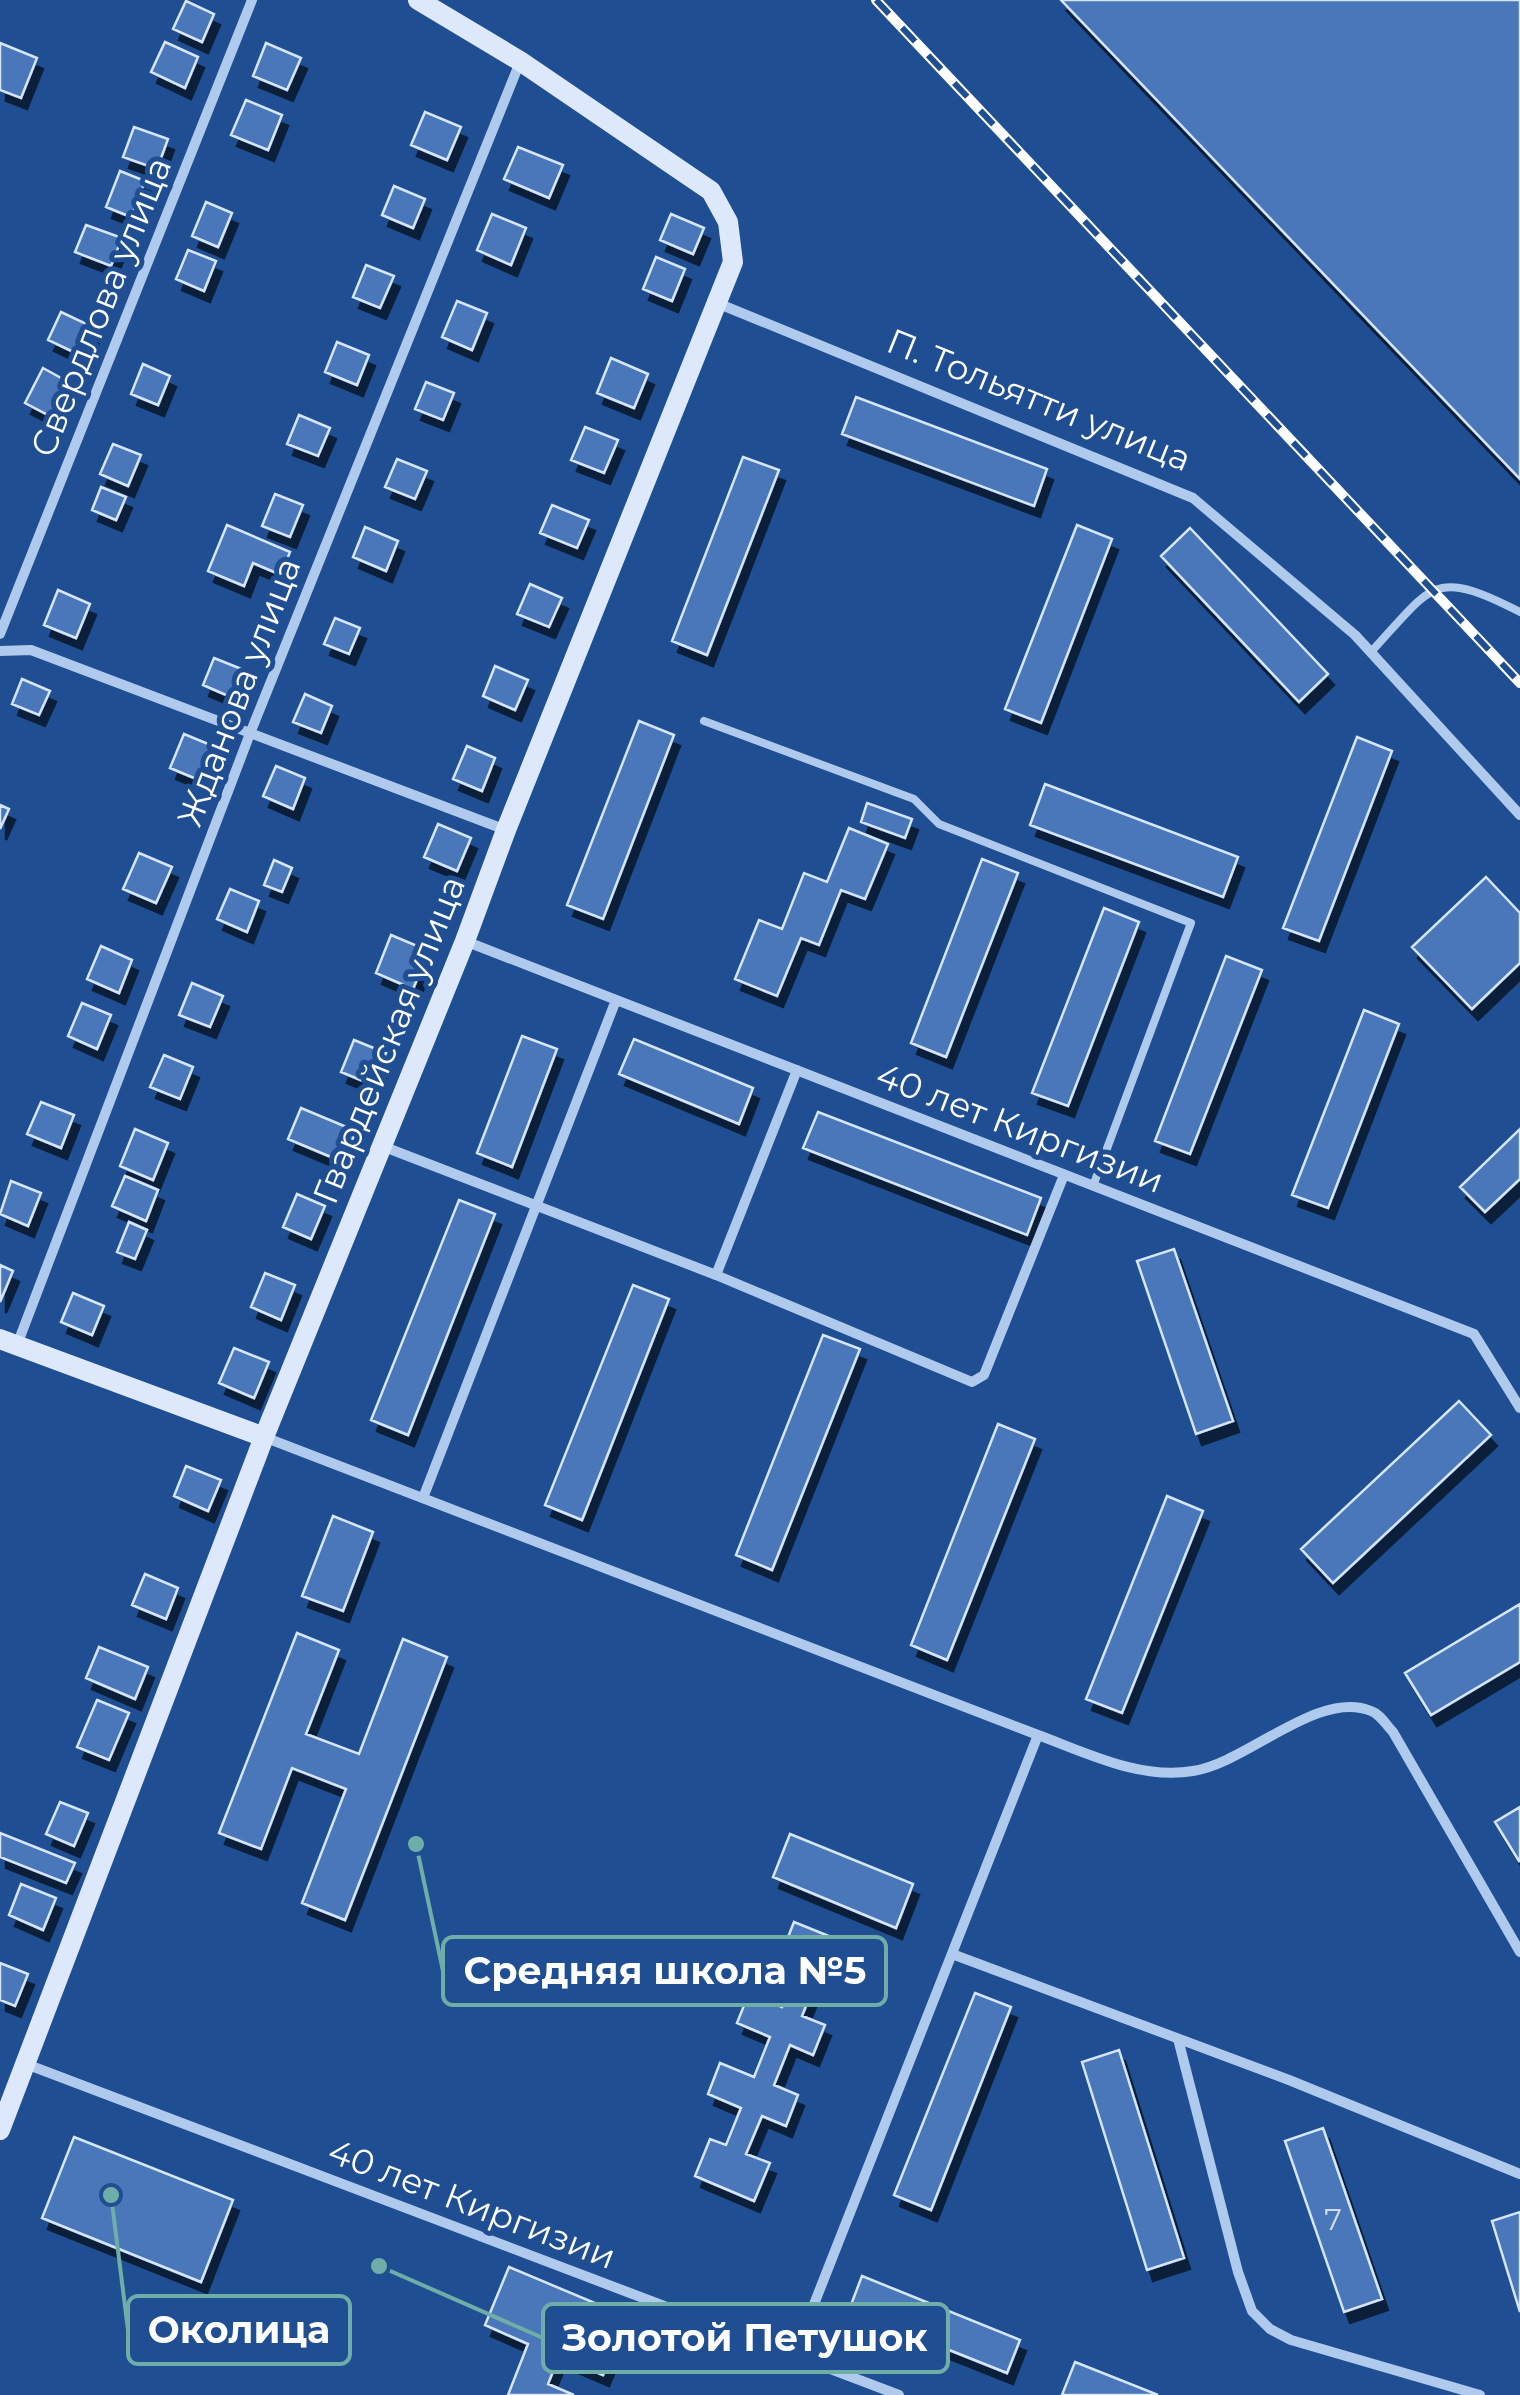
<svg xmlns="http://www.w3.org/2000/svg" width="1520" height="2395" font-family="Montserrat,sans-serif">
<style>
.building{fill:#4877b9;stroke:#d6e5fa;stroke-width:2.5;filter:url(#shadow)}
.lines{fill:none;stroke-linecap:round;stroke-linejoin:round}
.lane{stroke:#b0caee;stroke-width:8}
.street{stroke:#b0caee;stroke-width:10}
.secondary{stroke:#dde9fa;stroke-width:20}
.rail-casing{stroke:#fff;stroke-width:10}
.rail{stroke:#1f4e92;stroke-width:6;stroke-dasharray:19;stroke-linecap:butt}
.labels{text-anchor:middle;stroke-width:10;stroke-linejoin:round;paint-order:stroke}
.number-label{font-size:30px;fill:#d1ddee}
.street-label{font-size:35px;fill:#fff;stroke:#1f4e92}
.leader{fill:none;stroke:#6fada8;stroke-width:4}
.callout-dot{fill:#6fada8;stroke:#1f4e92;stroke-width:4}
.callout{fill:#1f4e92;stroke:#6fada8;stroke-width:4}
.callout-label{font-size:38px;text-anchor:middle;font-weight:bold;fill:#fff}
</style>
<defs>
<filter id="shadow"><feDropShadow dx="6" dy="11" stdDeviation="0" flood-color="#0009"/></filter>
</defs>
<rect width="100%" height="100%" fill="#1f4e92"/>
<!-- building -->
<path class="building" d="M1061,0h459v479z
M186,1l28,13 -12,28 -29,-13z
M165,42l33,15 -13,31 -34,-16z
M0,43l37,15 -16,40 -21,-8z
M266,43l35,15 -14,32 -34,-14z
M246,100l36,15 -14,35 -37,-15z
M425,112l36,15 -14,33 -36,-15z
M134,127l34,12 -11,30 -34,-12z
M518,147l45,18 -14,33 -45,-19z
M120,171l25,10 -14,36 -25,-10z
M394,186l31,13 -12,29 -31,-13z
M206,202l26,11 -14,34 -26,-11z
M492,214l34,14 -15,37 -34,-15z
M671,214l33,14 -11,26 -33,-14z
M86,225l36,13 -11,28 -36,-14z
M188,250l28,11 -12,30 -28,-12z
M656,257l29,12 -13,32 -29,-12z
M366,265l28,11 -14,32 -27,-11z
M457,301l30,12 -15,37 -30,-13z
M61,312l34,16 -13,28 -34,-16z
M337,342l32,13 -12,30 -32,-13z
M611,358l37,16 -14,34 -37,-15z
M143,364l27,12 -12,29 -27,-11z
M43,368l27,15 -18,34 -27,-14z
M426,382l28,11 -11,27 -28,-11z
M856,397l191,72 -13,37 -192,-72z
M299,415l31,13 -12,28 -31,-12z
M585,427l33,13 -14,33 -33,-13z
M113,444l28,11 -13,31 -28,-12z
M743,457l36,13 -72,185 -35,-14z
M397,459l30,12 -12,28 -30,-12z
M101,487l25,10 -10,23 -24,-10z
M275,494l28,11 -13,32 -28,-11z
M552,505l37,15 -12,28 -37,-15z
M227,525l63,27 -9,23 -28,-12 -9,23 -36,-15z
M1077,525l35,14 -71,184 -36,-14z
M365,527l33,14 -12,30 -33,-14z
M1190,528l138,146 -29,28 -138,-146z
M530,584l32,14 -13,29 -32,-13z
M58,590l32,14 -14,34 -32,-13z
M335,618l25,10 -11,26 -25,-10z
M214,658l30,12 -11,28 -30,-13z
M495,666l33,14 -13,30 -32,-14z
M22,679l28,12 -11,24 -27,-11z
M305,694l27,12 -11,27 -28,-11z
M639,721l35,14 -71,184 -36,-14z
M184,734l29,12 -14,34 -29,-12z
M1357,737l35,14 -73,190 -36,-13z
M467,746l28,12 -13,33 -29,-12z
M276,766l29,12 -12,31 -30,-13z
M1045,784l193,73 -15,40 -193,-72z
M867,803l45,16 -7,19 -44,-16z
M0,805l9,4 -9,20z
M438,824l33,14 -14,33 -33,-14z
M849,828l39,16 -23,55 -24,-9 -22,55 -18,-7 -24,58 -42,-17 24,-59 23,9 22,-56 23,9z
M139,853l33,14 -16,36 -33,-14z
M982,859l36,14 -72,184 -35,-14z
M274,860l18,8 -10,24 -18,-7z
M1486,877l34,36v50l-48,46 -60,-62z
M230,889l29,12 -12,31 -30,-13z
M1104,908l35,14 -71,184 -36,-13z
M391,935l38,16 -16,38 -37,-16z
M101,946l31,14 -13,33 -32,-14z
M1226,956l36,14 -72,184 -35,-13z
M192,983l31,13 -13,31 -31,-12z
M82,1003l29,12 -14,34 -29,-13z
M1364,1010l35,14 -71,184 -36,-13z
M522,1036l35,13 -45,118 -35,-14z
M634,1039l119,49 -14,36 -120,-50z
M354,1040l32,13 -13,32 -32,-13z
M164,1055l29,12 -13,32 -30,-12z
M41,1102l33,13 -13,33 -34,-14z
M301,1108l55,23 -13,31 -55,-23z
M818,1112l223,86 -14,37 -224,-87z
M135,1129l33,14 -15,37 -33,-14z
M1520,1129v50l-35,33 -25,-25z
M125,1176l33,14 -12,31 -34,-15z
M11,1181l30,12 -13,33 -28,-12z
M297,1194l28,12 -14,33 -28,-12z
M459,1200l36,14 -87,221 -37,-15z
M129,1222l18,8 -12,29 -18,-7z
M1174,1249l59,172 -37,13 -59,-173z
M0,1265l13,6 -13,31z
M265,1273l30,12 -14,35 -30,-13z
M633,1285l36,14 -87,221 -37,-15z
M73,1293l31,13 -12,29 -31,-13z
M823,1335l37,14 -88,221 -36,-15z
M234,1348l35,14 -15,36 -35,-15z
M1459,1401l32,34 -158,148 -32,-34z
M998,1424l37,15 -88,221 -36,-15z
M186,1466l35,14 -13,31 -34,-15z
M1167,1496l36,15 -81,202 -36,-14z
M333,1516l40,16 -30,79 -41,-15z
M145,1574l33,14 -12,31 -34,-14z
M1520,1604v58l-89,53 -26,-42z
M297,1633l42,17 -33,84 53,20 44,-115 44,18 -102,263 -43,-17 44,-114 -54,-21 -31,81 -42,-16z
M99,1647l49,20 -13,32 -49,-21z
M97,1700l32,13 -20,47 -32,-13z
M60,1802l28,11 -14,33 -28,-12z
M1520,1807v54h-1l-24,-39z
M0,1833l75,30 -9,20 -66,-26z
M790,1834l123,50 -17,44 -123,-51z
M21,1884l35,14 -13,32 -34,-15z
M794,1922l62,25 -16,37 -22,-8 -16,40 23,9 -12,30 -23,-10 -16,40 24,10 -12,31 -24,-10 -16,38 24,9 -16,38 -59,-25 15,-37 16,6 15,-37 -33,-14 12,-31 34,14 16,-40 -33,-14 12,-30 33,14 16,-40 -19,-7z
M0,1963l28,11 -13,32 -15,-6z
M975,1993l36,14 -80,203 -37,-15z
M1119,2050l65,208 -37,12 -65,-208z
M1323,2128l59,171 -38,13 -59,-171z
M74,2137l159,63 -32,82 -159,-64z
M1520,2212v100l-28,-91z
M509,2267l119,50 -25,58 -44,-19 -11,28 26,11h-66l20,-51 -43,-19z
M862,2276l158,64 -13,33 -158,-63z
M1075,2362l83,33h-96z"/>
<g class="lines">
<!-- lane -->
<path class="lane" d="M1371,652c62,-67 61,-85 149,-40
M704,721l210,78 25,25 252,99 -98,263"/>
<!-- street -->
<path class="street" d="M717,303l476,195 162,137 165,180
M0,634l252,-634
M0,651l31,-1 475,180
M465,941l1009,393 46,74
M382,1146l334,129 256,107 12,-7 80,-200
M716,1275l81,-205
M17,1345l234,-614 269,-669
M264,1437l774,298c49,18 102,45 155,36 54,-8 125,-82 178,-60 9,3 15,14 22,21l127,220
M423,1498l193,-498
M952,1954l337,126 231,94
M1178,2039l60,233 14,39 18,18 21,11 189,55
M26,2064l873,331
M794,2355l244,-620"/>
<!-- secondary -->
<path class="secondary" d="M0,1339l264,98
M0,2130l264,-693 201,-496 41,-111 227,-568 -5,-40 -17,-31 -191,-130 -102,-61"/>
<defs>
<path id="rail" d="M876,0l644,683"/>
</defs>
<!-- rail casing -->
<use href="#rail" class="rail-casing"/>
<!-- rail -->
<use href="#rail" class="rail"/>
</g>
<g class="labels">
<!-- number labels -->
<g class="number-label">
<text x="1333" y="2230">7</text>
</g>
<!-- street labels -->
<g class="street-label">
<text transform="translate(101 307) rotate(-68)" y="12">Свердлова улица</text>
<text transform="translate(1039 400) rotate(22)" y="12">П. Тольятти улица</text>
<text transform="translate(239 692) rotate(-69)" y="12">Жданова улица</text>
<text transform="translate(389 1040) rotate(-68)" y="12">Гвардейская улица</text>
<text transform="translate(1020 1128) rotate(21)" y="12">40 лет Киргизии</text>
<text transform="translate(472 2204) rotate(21)" y="12">40 лет Киргизии</text>
</g>
</g>
<!-- callouts -->
<path class="leader" d="M416 1844L443 1971M111 2195L128 2330M379 2266L543 2338"/>
<g class="callout-dot">
<circle cx="416" cy="1844" r="10"/>
<circle cx="111" cy="2195" r="10"/>
<circle cx="379" cy="2266" r="10"/>
</g>
<g class="callout">
<rect x="443" y="1937" width="443" height="68" rx="10"/>
<rect x="128" y="2296" width="222" height="68" rx="10"/>
<rect x="543" y="2304" width="405" height="68" rx="10"/>
</g>
<g class="callout-label">
<text x="665" y="1984">Средняя школа №5</text>
<text x="239" y="2343">Околица</text>
<text x="745" y="2351">Золотой Петушок</text>
</g>
</svg>
